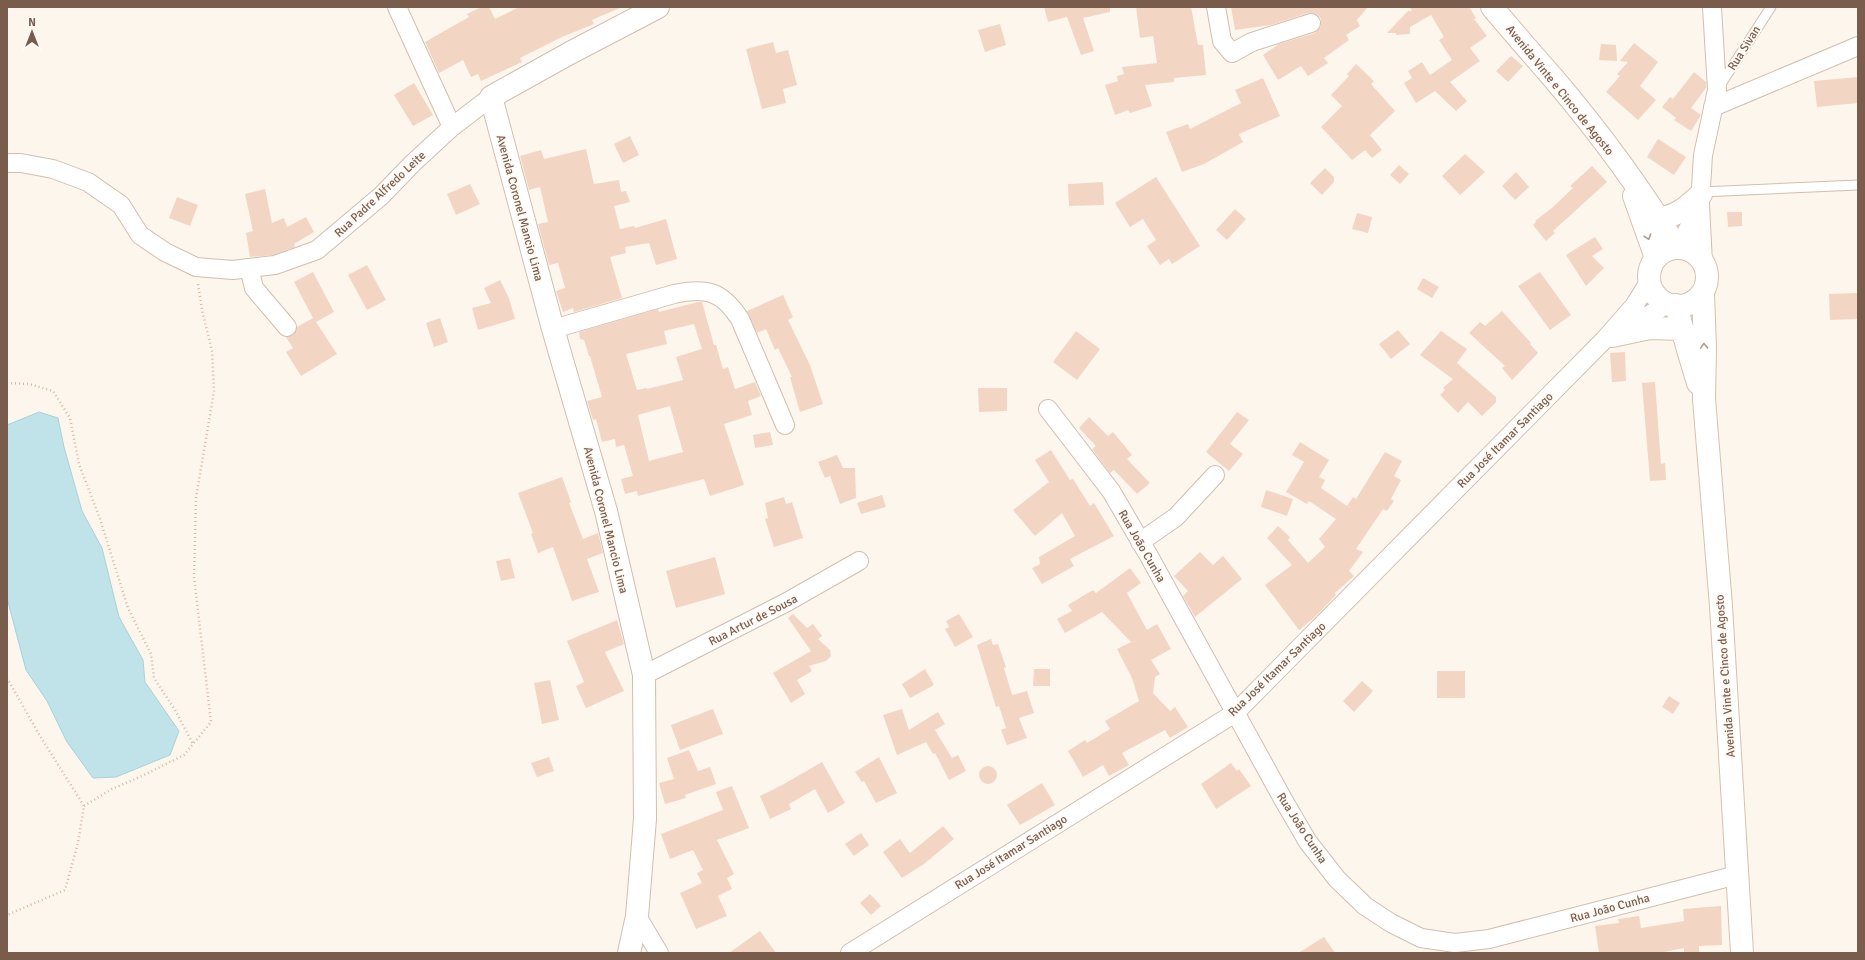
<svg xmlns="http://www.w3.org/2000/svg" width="1865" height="960" font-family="Signika,sans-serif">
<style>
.water{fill:#bfe3e8;stroke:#a5d3da}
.building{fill:#f3d5c3;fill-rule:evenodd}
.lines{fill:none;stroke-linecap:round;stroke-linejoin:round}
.service-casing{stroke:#d1beb0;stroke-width:11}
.minor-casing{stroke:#d1beb0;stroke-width:20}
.tertiary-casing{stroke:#d1beb0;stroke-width:24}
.secondary-casing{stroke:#d6c0b0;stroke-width:24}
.path{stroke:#d9b8a5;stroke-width:2.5;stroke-dasharray:1 3;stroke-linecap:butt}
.service{stroke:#fff;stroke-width:9}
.minor{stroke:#fff;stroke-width:18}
.tertiary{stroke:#fff;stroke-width:22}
.secondary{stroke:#fff;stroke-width:22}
.oneway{stroke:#af9d94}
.labels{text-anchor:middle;stroke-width:3.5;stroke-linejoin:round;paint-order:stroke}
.street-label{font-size:12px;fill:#7a5c4d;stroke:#fffaf3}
</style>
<rect width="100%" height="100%" fill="#fdf6ec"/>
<!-- water -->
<path class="water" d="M39,412l19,6 6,29 18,64 20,37 17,69 24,43 2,22 34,49 -9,24 -54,22 -23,1 -26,-36 -20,-41 -21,-31 -19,-72v-173z"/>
<!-- building -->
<path class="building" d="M481,7h8l6,12 24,-12h103l-30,13 2,4 -32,13 -42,21 2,4 -41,19 -3,-7 -7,3 -8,-17 -24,13 -14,-31 44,-25 -2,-3z
M1044,7h66v5l-27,6 11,33 -13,4 -14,-38 -19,5z
M1136,7h55l7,38h5l3,30 -32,3v4l-29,3 7,21 -22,7 -2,-3 -13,5 -10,-30 13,-4 -1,-5 7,-2 -2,-7 35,-4 -4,-27 -13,2z
M1231,7h137l-11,13 3,6 -14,9 3,5 -25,18 4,5 -20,13 -7,-10 -23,14 -15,-25 16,-11 36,-11 6,-7v-7l-3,-4 -10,-2 -37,12 -36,5z
M1410,7h59l7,11 -2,1 13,17 -17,12 10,13 -30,21 17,19 -11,10 -21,-20 -19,12 -12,-20 8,-5 -4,-7 14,-9 8,13 22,-15 -13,-20 5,-3 -13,-22 -21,12v7l-14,1v-2h-9l21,-22h4z
M1000,24l6,21 -21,7 -7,-22z
M773,42l3,11 12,-3 9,35 -14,4 3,14 -24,6 -16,-60z
M1634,43l24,19 -18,24 16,14 -18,20 -32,-28 14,-16 -3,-2 11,-12 -8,-1z
M1601,44l15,1 1,16 -18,-1z
M1511,56l12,10 -15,16 -12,-11z
M1356,64l18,17 -3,3 24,27 -25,24 12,15 -10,8 -7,-8 -13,10 -31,-33 21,-21 -11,-11 18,-19 -2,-2z
M1694,72l12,10v6l-15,20 10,7 -10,16 -17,-11 2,-2 -14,-11 8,-10 3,2z
M1858,77v26l-41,4 -3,-26z
M1263,78l17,38 -41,18 4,8 -39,22 -22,8 -16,-40 22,-8 2,5 51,-26 -6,-13z
M414,83l19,32 -20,11 -19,-31z
M630,136l9,19 -16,8 -9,-19z
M1658,139l28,18 -12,18 -27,-18z
M586,149l8,35 25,-4 2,12 5,-1 4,11 -16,4 6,23 14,-3 1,2 31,-9 11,40 -21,6 -7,-22 -24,4 1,6 -16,4 12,41 -48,14 -1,-4 -10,4 -7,-21 9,-3 -7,-25 -9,2 -11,-41 10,-2 -8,-35 -11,3 -9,-34 21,-6 3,9z
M1465,154l20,18 -25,23 -18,-19z
M1399,165l10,9 -9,10 -10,-9z
M1592,166l15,16 -54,49 2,2 -9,8 -13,-16 3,-3 -1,-1 18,-14 20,-19 -3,-2z
M1325,168l9,9v5l-12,13 -12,-12z
M1516,172l13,15 -14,13 -13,-14z
M1156,177l44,69 -28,18 -3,-5 -9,6 -13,-19 9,-6 -13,-21 -13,8 -15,-24z
M1103,182l1,23 -35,1 -1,-22z
M470,184l10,20 -24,11 -9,-21z
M265,189l7,34 12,-5 3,9 19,-10 8,15 -20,12 1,3 -22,8 -23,2 -4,-24 7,-2 -8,-37z
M177,197l21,8 -8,21 -21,-8z
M1235,209l11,10 -19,21 -11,-10z
M1727,212h15v14l-14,1z
M1357,213l15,4 -4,16 -16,-4z
M1595,237l8,12 -11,7 12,12 -18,18 -20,-31z
M367,265l19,35 -19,10 -19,-35z
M313,272l21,40 -18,10 21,32 -36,22 -15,-24 7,-4 -7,-11 7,-2 4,-8 16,-9 -19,-36z
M1540,272l31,43 -21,15 -32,-44z
M1423,278l16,9 -7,11 -15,-9z
M500,280l9,18 6,21 -37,11 -6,-22 19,-5 -7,-15z
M1858,293v26l-28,1 -1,-26z
M783,295l10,22 -5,3 22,45 13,39 -23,8 -10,-35h2l-14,-29 -3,2 -9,-21 -9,4 -10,-22z
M698,302h4l12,43h2l7,24 5,-2 7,22 20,-7 6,14 -13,5 4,14 -28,9 20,61 -34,11 -6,-17 -66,17 -1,-5 -12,3 -4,-15 12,-3 -9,-31 -8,2 -1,-8 -13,3 -6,-23 -3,1 -6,-19 15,-4 -12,-41h-1l-5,-16 -4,-1 -1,-7 79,-23 1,3zM694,324l8,25 -26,8 7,23 -36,9 -1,-1 -9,2 -11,-36 41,-10 -3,-13zM670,406l13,46 -34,9 -11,-46z
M1502,311l29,32 -1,1 8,9 -26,27 -10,-12 3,-2 -36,-33 11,-11 5,4z
M440,318l8,24 -14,5 -8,-24z
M1398,330l12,14 -19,15 -12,-15z
M1076,331l24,18 -23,31 -24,-18z
M1441,331l26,18 -10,14 39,34v5l-14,14 -14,-14 -10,11 -18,-18 5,-5 -2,-2 10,-9 -33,-24z
M1625,352l1,29 -14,1 -2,-29z
M1655,382l6,82 4,-1 1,17 -16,1 -8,-98z
M978,388h29v23l-28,1z
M1237,412l12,8 -19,24 13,10 -14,17 -23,-19z
M1089,417l19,19 5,-4 19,23 -5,4 23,24 -13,11 -23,-24 -4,3 -18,-24 4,-3 -17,-18z
M770,432l3,13 -18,3 -2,-13z
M1300,442l29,18 -10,17 6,3 -4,8 26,18 6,-9 3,2 29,-47 17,9 -8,15 7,4 -10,19 3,2 -7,10 -4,-2 -27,40 7,3 -14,19 5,5 -19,17 1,2 -22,23 -15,12 -34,-45 27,-20 -25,-27 11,-12 12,11 -2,3 20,23 17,-16 -6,-8 17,-20 -27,-18 -2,3 -21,-12 18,-30 -12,-7z
M1051,450l19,30 3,-1 17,27 4,-3 20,33 -44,23 4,7 -32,18 -10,-16 8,-4 -1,-7 36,-21 -13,-23 -27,23 -22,-26 36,-28 -14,-22z
M837,455l6,13h12l1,30 -16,6 -10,-28 -5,2 -7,-16z
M562,477l9,25 -2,1 14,36 15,-6 5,20 -16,6 12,33 -27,9 -19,-54 -15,6 -7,-19 2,-1 -15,-40z
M1266,490l27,9 -6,17 -26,-9z
M882,495l4,12 -25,7 -4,-11z
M784,497l2,7 6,-2 11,36 -29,9 -9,-28 3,-1 -3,-15z
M1200,552l13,13 10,-9 19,23 -47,38 -12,-21 5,-5 -14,-15z
M715,557l10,37 -49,14 -10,-37z
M510,558l5,20 -14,3 -5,-20z
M1130,568l11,15 -14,10 20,37 10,-6 14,25 -20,11 9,14 -5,3 -2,16 17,18 5,-4 13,20 -18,11 -5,-8 -43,23 7,12 -20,11 -6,-11 -20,12 -15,-26 17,-11 2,3 23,-14 -5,-8 34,-20 -7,-23 -15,-29 14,-7 -29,-30 -37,21 -8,-14 15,-8 -4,-6 25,-15 3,3z
M793,614l14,14 6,-4 9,12 -4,3 12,11 1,6 -5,5 -17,5 3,5 -15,9 8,14 -14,9 -18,-30 38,-22 -23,-33z
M959,614l14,23 -18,10 -10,-18 4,-2 -3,-6z
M617,620l7,24 -19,8 19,39 -38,17 -10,-22 8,-4 -17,-41z
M991,639l2,6 5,-1 8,23 -2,1 8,27 15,-4 7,22 -15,5 8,20 -20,7 -6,-15 5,-2 -7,-22 -3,1 -19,-62z
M925,669l9,16 -24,13 -8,-14z
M1034,669h16v17h-17z
M1437,671h28v27h-28z
M550,680l9,40 -17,4 -8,-41z
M1362,681l11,10 -19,21 -11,-11z
M1669,696l11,7 -7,11 -11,-7z
M713,709l10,25 -43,16 -9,-25z
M902,709l7,21 29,-18 7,12 -10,6 17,28 6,-3 8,16 -17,9 -14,-27 -2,1 -7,-12 -29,13 -14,-40z
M689,750l9,21 12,-4 6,17 -31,11 1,3 -21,6 -6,-21 15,-4 -7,-21z
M549,757l5,14 -17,6 -6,-14z
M879,757l18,36 -21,10 -12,-22 -2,1 -7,-10z
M822,762l23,41 -17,10 -13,-24 -26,15 2,5 -21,10 -10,-23 24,-12z
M1231,763l6,8 2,-2 12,17 -35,23 -15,-25z
M979 775a9 9 0 1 1 18 0a9 9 0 1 1-18 0Z
M1042,783l13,22 -35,20 -13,-20z
M732,786l17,42 -32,12 17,34 -7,4 5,11 -14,7 9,20 -31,13 -16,-36 22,-10 -5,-10 6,-3 -10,-20 -23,9 -9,-25 62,-24 -7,-18z
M943,826l11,13 -30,25 -22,14 -19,-26 17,-13 10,14z
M861,833l8,12 -15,11 -9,-12z
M870,894l11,12 -10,9 -11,-12z
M1721,906l1,39 -23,1v7h-15v-5l-25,5h-60l-4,-27 24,-3 -1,-4 21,-3 2,12 43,-7 -1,-12z
M760,931l16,22h-47z
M1324,937l11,16h-37z"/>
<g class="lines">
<defs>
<path id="service" d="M1719,87l52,-80
M1701,192l157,-7"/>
<path id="minor" d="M397,7l55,120
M1216,7l6,34 10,12 20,-11 59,-19
M1713,107l145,-61
M7,163h14l32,6 35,13 33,23 19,30 25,17 31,15 37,3 16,-2 26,-3 42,-15 64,-54 32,-33 39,-36 39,-30
M1679,248l20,-42
M1703,263l-3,-59 3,-49 14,-65 -5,-83
M249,268l5,20 33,39
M553,329l121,-35c32,-7 48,-3 66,25l45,106
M1624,329l44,-25
M1048,409l63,82 38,65 135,245 24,41 29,37 28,27 26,17 30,15 34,5 34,-4 248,-64
M1140,542l36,-25 39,-42
M644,675l143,-73 72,-41
M637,916l22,37
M850,953l385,-240 370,-374 29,-33 15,-24"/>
<path id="tertiary" d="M629,953l8,-37 8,-97 -1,-144 -38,-164 -53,-182 -62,-232 79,-44 88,-46"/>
<path id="secondary" d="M1492,7c20,24 41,48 62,72 45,53 87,110 123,169
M1634,196l22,62
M1659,218c18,-1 29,-12 42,-24
M1649 277a29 29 0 1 1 58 0a29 29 0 1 1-58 0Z
M1703,293l2,55 -1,51 17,207 21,347
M1676,305l12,45 10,33
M1612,336l38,-8 32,1"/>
</defs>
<!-- service casing -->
<use href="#service" class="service-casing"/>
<!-- minor casing -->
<use href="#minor" class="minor-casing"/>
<!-- tertiary casing -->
<use href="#tertiary" class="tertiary-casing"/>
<!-- secondary casing -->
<use href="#secondary" class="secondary-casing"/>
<!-- path -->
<path class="path" d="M7,383l22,1 24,7 17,27 9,46 21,55 28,89 23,46 3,24 21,32 18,34
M7,678l33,58 44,70 -6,37 -13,47 -58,25
M84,806l28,-17 32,-14 40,-20 27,-33 -17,-145 2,-79 18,-107 -2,-40 -10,-41 -4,-26"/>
<!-- service -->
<use href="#service" class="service"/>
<!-- minor -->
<use href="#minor" class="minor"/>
<!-- tertiary -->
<use href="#tertiary" class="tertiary"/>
<!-- secondary -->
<use href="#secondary" class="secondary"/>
</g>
<!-- one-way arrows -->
<defs><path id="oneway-chevron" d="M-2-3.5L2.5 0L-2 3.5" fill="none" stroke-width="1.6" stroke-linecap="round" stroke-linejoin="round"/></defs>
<g class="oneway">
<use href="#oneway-chevron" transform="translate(1648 237) rotate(71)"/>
<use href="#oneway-chevron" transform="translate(1704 346) rotate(-92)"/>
</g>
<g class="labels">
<!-- street labels -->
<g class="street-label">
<text transform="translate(1744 48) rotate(-58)" y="4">Rua Sivan</text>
<text transform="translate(1560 90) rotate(51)" y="4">Avenida Vinte e Cinco de Agosto</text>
<text transform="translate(380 194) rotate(-43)" y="4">Rua Padre Alfredo Leite</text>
<text transform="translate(520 208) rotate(75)" y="4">Avenida Coronel Mancio Lima</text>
<text transform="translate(1505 440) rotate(-45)" y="4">Rua José Itamar Santiago</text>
<text transform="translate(606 520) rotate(76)" y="4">Avenida Coronel Mancio Lima</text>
<text transform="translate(1142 546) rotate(60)" y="4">Rua João Cunha</text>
<text transform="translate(753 620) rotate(-27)" y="4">Rua Artur de Sousa</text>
<text transform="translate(1277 669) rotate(-44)" y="4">Rua José Itamar Santiago</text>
<text transform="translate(1725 676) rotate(-94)" y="4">Avenida Vinte e Cinco de Agosto</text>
<text transform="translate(1302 828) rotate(57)" y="4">Rua João Cunha</text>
<text transform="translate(1011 852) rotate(-32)" y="4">Rua José Itamar Santiago</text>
<text transform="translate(1610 908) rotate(-15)" y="4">Rua João Cunha</text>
</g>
</g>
<!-- border -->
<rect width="1865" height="960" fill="none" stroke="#7a5c4d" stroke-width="16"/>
<!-- north arrow -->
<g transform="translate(32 32)" stroke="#fffaf3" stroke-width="3" paint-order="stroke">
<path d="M0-3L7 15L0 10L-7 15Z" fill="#7a5c4d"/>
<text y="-6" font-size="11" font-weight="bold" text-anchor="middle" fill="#7a5c4d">N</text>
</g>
</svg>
